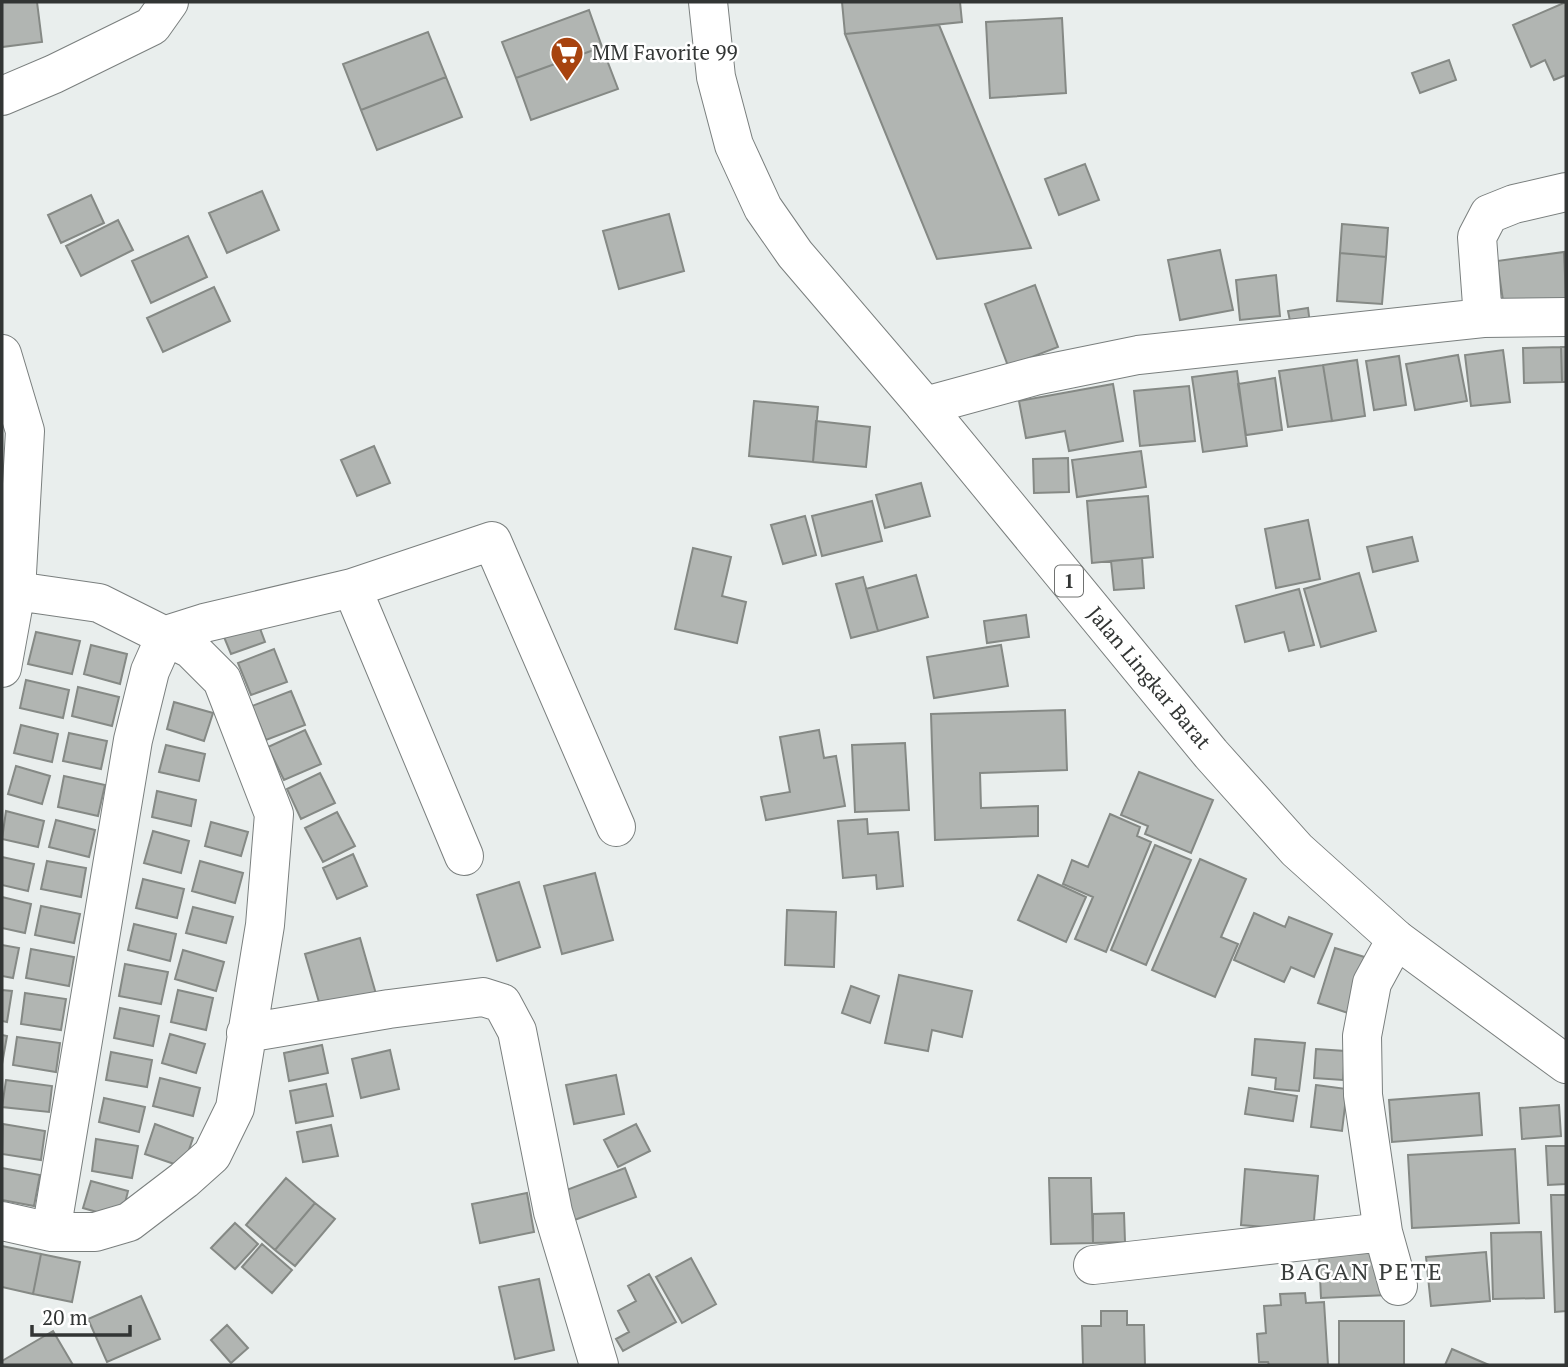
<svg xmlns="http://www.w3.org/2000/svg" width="1568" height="1367" font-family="'PT Serif',serif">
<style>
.building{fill:#b1b5b2;stroke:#858985;stroke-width:2}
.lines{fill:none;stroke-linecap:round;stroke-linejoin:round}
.minor-casing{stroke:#7a7f7e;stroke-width:40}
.trunk-casing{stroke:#7a7f7e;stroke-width:40}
.minor{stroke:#fff;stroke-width:38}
.trunk{stroke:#fff;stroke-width:38}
.labels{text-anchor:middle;stroke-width:5;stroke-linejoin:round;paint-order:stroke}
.shield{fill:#fff;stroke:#707271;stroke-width:2}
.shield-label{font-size:19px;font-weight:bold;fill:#323534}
.poi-label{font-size:21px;fill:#323534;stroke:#fff;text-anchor:start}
.street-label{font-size:21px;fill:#323534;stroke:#fff}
.quarter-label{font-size:24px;letter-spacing:2px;fill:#3a3e3d;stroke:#fff}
</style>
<rect width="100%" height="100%" fill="#e9eeed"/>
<!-- building -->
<path class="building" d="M2,2h35l5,40 -40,5z
M842,2h118l2,20 -117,12z
M1566,2v73l-12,5 -9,-20 -14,7 -18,-42z
M589,10l13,37 -86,31 -14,-36z
M1062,18l4,75 -76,5 -4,-76z
M939,25l92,223 -94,11 -92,-225z
M428,32l18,45 -85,33 -18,-46z
M602,47l16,42 -87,31 -15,-42z
M1449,60l7,20 -36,13 -8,-20z
M446,77l16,40 -85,33 -16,-40z
M1085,164l14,36 -40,15 -14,-36z
M262,191l17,39 -52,23 -18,-40z
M91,195l13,28 -43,20 -13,-28z
M669,214l15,57 -65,18 -16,-58z
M118,220l15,30 -52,26 -15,-30z
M1342,224l46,4 -2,29 -46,-4z
M188,236l19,41 -56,26 -19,-42z
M1220,250l13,60 -53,10 -12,-60z
M1564,252l2,46 -62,9 -7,-46z
M1340,253l46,4 -4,47 -45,-3z
M1276,275l4,41 -40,4 -4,-40z
M1035,285l23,62 -50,19 -23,-62z
M214,287l16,34 -67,31 -16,-34z
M1308,308l2,16 -19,2 -3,-15z
M1561,347l1,35 -38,1 -1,-35z
M1561,347h5v35h-4z
M1503,350l7,52 -39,4 -6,-51z
M1458,355l9,46 -52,9 -9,-46z
M1399,356l7,49 -32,5 -8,-49z
M1357,360l8,56 -33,5 -9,-56z
M1323,365l9,56 -44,6 -9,-56z
M1237,371l10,75 -44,6 -11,-75z
M1275,378l7,52 -36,5 -8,-51z
M1113,384l10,57 -54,10 -4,-20 -39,7 -7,-37z
M1189,386l6,55 -55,5 -6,-55z
M754,401l64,6 -5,55 -64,-6z
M816,421l54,6 -4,40 -53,-5z
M374,446l16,37 -33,13 -16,-36z
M1141,451l5,36 -69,10 -5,-37z
M1068,458l1,34 -35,1 -1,-34z
M921,483l9,33 -45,12 -9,-33z
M1148,496l5,61 -61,6 -5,-62z
M872,501l10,40 -60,15 -10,-40z
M805,516l11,39 -33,9 -12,-39z
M1308,520l12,59 -44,9 -11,-59z
M1412,537l6,24 -45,11 -6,-25z
M693,548l38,9 -9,39 24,6 -9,41 -62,-14z
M1142,558l2,30 -30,2 -3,-29z
M1359,573l17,58 -55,16 -17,-58z
M916,575l12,42 -50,14 -12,-42z
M863,577l15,54 -27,7 -15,-54z
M1299,589l15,56 -25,6 -5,-19 -39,10 -9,-36z
M252,607l13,35 -34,12 -14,-34z
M1026,615l3,22 -42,6 -3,-22z
M36,632l44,9 -8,33 -44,-10z
M91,645l36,9 -7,30 -36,-10z
M1001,645l7,41 -74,12 -7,-41z
M274,649l13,33 -36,13 -13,-32z
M26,680l43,10 -6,28 -43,-10z
M78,687l41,10 -7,29 -40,-10z
M291,691l14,34 -39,15 -14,-34z
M174,702l39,11 -9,28 -37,-12z
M1065,710l2,60 -87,3 1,35 57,-2v30l-103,4 -4,-126z
M21,725l37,9 -6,28 -38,-9z
M305,730l16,34 -37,16 -16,-33z
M819,730l5,28 12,-2 9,50 -79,14 -5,-23 29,-5 -10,-55z
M69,733l38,8 -6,28 -38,-8z
M905,743l4,67 -54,2 -3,-67z
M166,745l39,9 -6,27 -40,-9z
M16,766l34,10 -8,28 -34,-10z
M1139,772l74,28 -22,53 -46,-19 3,-8 -27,-11z
M320,773l15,30 -34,16 -14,-30z
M64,776l41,9 -7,31 -40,-9z
M157,791l39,9 -5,26 -39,-9z
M6,811l38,10 -6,26 -36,-8z
M337,812l18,34 -32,16 -18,-34z
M1110,814l30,13 -3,9 14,6 -45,110 -31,-13 18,-42 -30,-13 9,-24 16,7z
M867,819l1,15 30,-2 5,54 -26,3 -1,-14 -33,3 -5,-57z
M56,820l39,10 -6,27 -40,-10z
M211,822l37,10 -7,24 -36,-10z
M153,831l36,10 -8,32 -37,-10z
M1155,845l36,15 -45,105 -35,-15z
M353,854l14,32 -30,13 -14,-31z
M2,857l32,7 -6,27 -26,-6z
M1200,859l46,20 -25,58 17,7 -23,53 -63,-27z
M47,861l39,7 -5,29 -40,-8z
M200,861l43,12 -8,30 -43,-12z
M595,873l18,67 -51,14 -18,-68z
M1038,875l48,22 -20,45 -48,-22z
M143,879l41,10 -7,29 -41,-10z
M519,882l21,65 -43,14 -20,-66z
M2,897l29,7 -6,29 -23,-5z
M41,906l39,8 -6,29 -39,-8z
M193,907l40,10 -7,26 -40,-10z
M787,910l49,2 -2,55 -49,-2z
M1254,913l31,14 4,-10 43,17 -18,43 -23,-10 -7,15 -50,-22z
M134,924l42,10 -6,27 -42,-11z
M360,938l16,56 -55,15 -16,-55z
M2,945l17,3 -6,30 -11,-2z
M1335,948l36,11 -17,56 -36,-12z
M31,949l43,8 -5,29 -43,-8z
M183,950l41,12 -8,29 -41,-12z
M125,964l43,8 -7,32 -42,-8z
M899,975l73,16 -10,46 -30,-7 -4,21 -43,-8z
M851,986l28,10 -9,27 -28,-10z
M2,990l10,1 -5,31 -5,-1z
M178,990l35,8 -7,32 -35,-8z
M25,993l41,6 -5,31 -40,-6z
M120,1008l39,8 -6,30 -39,-8z
M170,1034l35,10 -9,29 -34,-10z
M2,1035l5,1 -5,28z
M17,1037l43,6 -4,29 -43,-7z
M1255,1039l50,4 -6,48 -24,-2 1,-11 -24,-3z
M322,1045l6,28 -39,8 -5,-28z
M1316,1049l29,2 -2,29 -29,-2z
M390,1050l9,39 -38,9 -9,-39z
M111,1052l41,8 -5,27 -41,-7z
M616,1075l8,39 -50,10 -8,-39z
M160,1078l40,10 -7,28 -40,-10z
M6,1080l46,6 -3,26 -47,-5z
M326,1084l7,32 -37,7 -6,-32z
M1316,1085l31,4 -5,42 -31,-4z
M1249,1088l48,8 -4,25 -48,-7z
M1479,1093l3,42 -90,7 -3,-42z
M104,1098l41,9 -6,25 -40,-10z
M1559,1105l2,31 -39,3 -2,-31z
M3,1124l42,7 -4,29 -39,-6z
M155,1124l38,14 -10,29 -38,-13z
M636,1124l14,27 -32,16 -14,-27z
M331,1125l7,31 -35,6 -6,-30z
M96,1139l42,7 -6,32 -40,-7z
M1546,1146h20v38l-18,1z
M1515,1149l4,74 -107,5 -4,-73z
M2,1168l38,7 -6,31 -32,-6z
M625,1168l11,29 -64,24 -11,-29z
M1245,1169l73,7 -5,55 -72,-6z
M286,1178l29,25 -40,47 -29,-25z
M1049,1178h42l2,65 -42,1z
M91,1181l37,10 -7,28 -38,-11z
M527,1193l7,39 -54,11 -8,-39z
M1551,1195h15v116l-11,1z
M315,1203l20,16 -40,47 -20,-16z
M1124,1213l1,29 -32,1v-29z
M235,1223l23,21 -23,25 -24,-21z
M1541,1232l3,66 -51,1 -2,-66z
M262,1244l30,26 -20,23 -30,-26z
M2,1246l39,8 -8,40 -31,-7z
M1385,1252l3,43 -67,3 -2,-42z
M1486,1252l4,49 -59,5 -5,-49z
M41,1254l39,8 -8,40 -39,-8z
M691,1258l25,46 -34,19 -26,-46z
M649,1274l27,48 -53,29 -7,-12 13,-7 -11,-21 18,-10 -8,-15z
M539,1279l15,71 -39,9 -16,-72z
M1305,1293l1,10 18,-1 4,63h-59l-1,-3h-9l-2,-28 9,-1 -2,-27 17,-1 -1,-11z
M141,1296l19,43 -53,23 -19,-43z
M1101,1311h26v14h17l1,40h-62l-1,-39h19z
M1339,1321h65v44h-65z
M227,1325l21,23 -17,15 -20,-23z
M53,1331l20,34h-71v-4z
M1452,1349l37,16h-44z"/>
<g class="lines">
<defs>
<path id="minor" d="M2,96l52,-22 98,-48 17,-24
M1483,318l-6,-81 12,-23 25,-10 52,-12
M2,354l23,77 -9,160 -14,77
M925,406l110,-30 103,-21 345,-37 83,-1
M352,588l112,268
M1396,939l-24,44 -10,53 1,59 20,137 15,54
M246,1033l143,-24 94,-12 19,6 15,28 36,181 46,153
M2,1221l49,11h44l34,-10 55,-42 28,-25 23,-47 30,-183 9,-111 -52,-134 -31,-31 -92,-46 -83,-12
M51,1232l82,-492 17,-69 16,-36 38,-12 148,-35 140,-47 124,286
M1093,1265l290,-33"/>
<path id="trunk" d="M708,2l8,75 18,68 29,63 32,46 130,152 286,348 86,96 99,89 170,125"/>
</defs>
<!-- minor casing -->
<use href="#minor" class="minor-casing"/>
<!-- trunk casing -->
<use href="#trunk" class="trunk-casing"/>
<!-- minor -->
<use href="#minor" class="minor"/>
<!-- trunk -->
<use href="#trunk" class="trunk"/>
</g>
<!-- icons -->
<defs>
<symbol id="supermarket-pin" viewBox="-11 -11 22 30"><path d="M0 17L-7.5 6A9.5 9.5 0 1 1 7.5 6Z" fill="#a7430f" stroke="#fff"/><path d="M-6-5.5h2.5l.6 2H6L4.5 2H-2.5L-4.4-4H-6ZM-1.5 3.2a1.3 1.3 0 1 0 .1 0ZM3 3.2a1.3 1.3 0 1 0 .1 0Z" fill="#fff"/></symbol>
</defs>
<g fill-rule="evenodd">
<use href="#supermarket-pin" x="548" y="34" width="38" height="52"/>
</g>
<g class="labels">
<!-- shield labels -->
<rect class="shield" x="1055" y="565.5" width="28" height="31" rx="5"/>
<g class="shield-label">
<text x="1069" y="588">1</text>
</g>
<!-- poi labels -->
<g class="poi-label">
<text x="592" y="60">MM Favorite 99</text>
</g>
<!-- street labels -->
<g class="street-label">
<text transform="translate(1149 678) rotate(50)" y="7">Jalan Lingkar Barat</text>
</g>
<!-- quarter labels -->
<g class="quarter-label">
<text x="1362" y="1280">BAGAN PETE</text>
</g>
</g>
<!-- border -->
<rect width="1568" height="1367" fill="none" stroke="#323534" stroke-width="7"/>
<!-- scale -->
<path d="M32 1325v10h98v-10" fill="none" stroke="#323534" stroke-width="3.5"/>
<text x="42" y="1325" font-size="21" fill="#323534" stroke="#ffffff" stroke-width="5" paint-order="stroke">20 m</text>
</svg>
